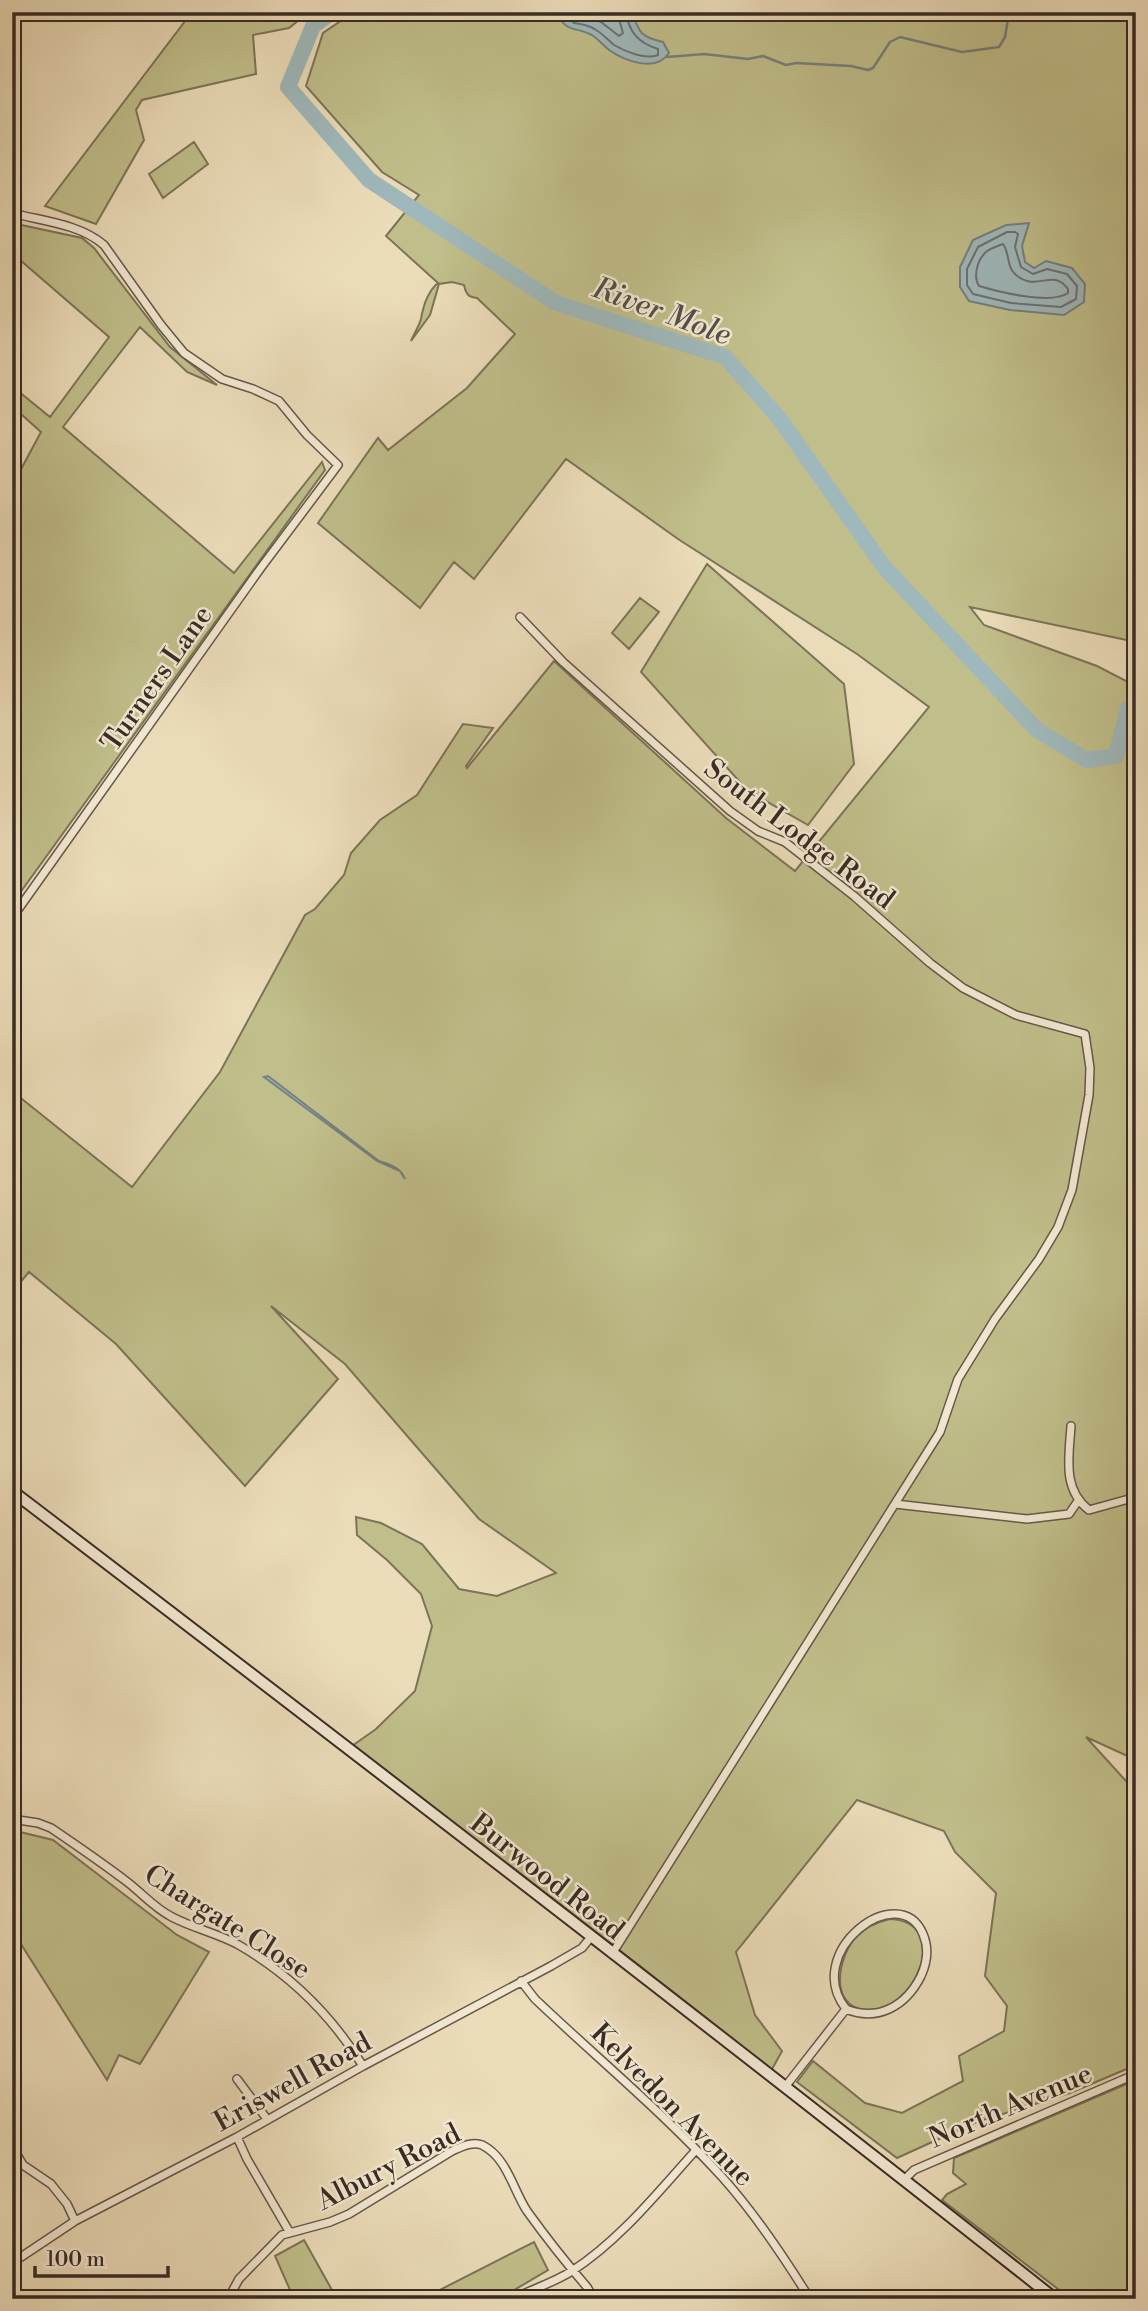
<svg xmlns="http://www.w3.org/2000/svg" width="1148" height="2311" font-family="'Libre Bodoni',serif">
<style>
.green{fill:#c0be8a;stroke:#7c7458;stroke-width:2}
.water{fill:#9fb8bb;stroke:#76807f;stroke-width:2}
.lines{fill:none;stroke-linecap:round;stroke-linejoin:round}
.shore{stroke:#6c7270;stroke-width:2}
.stream{stroke:#76807f;stroke-width:2.5}
.river{stroke:#9fb8bb;stroke-width:16}
.street-casing{stroke:#66574a;stroke-width:10}
.secondary-casing{stroke:#392b25;stroke-width:14}
.street{stroke:#f2e8d2;stroke-width:7}
.secondary{stroke:#f2e8d2;stroke-width:10}
.labels{text-anchor:middle;stroke-width:5;stroke-linejoin:round;paint-order:stroke}
.street-label{font-size:28px;fill:#392b25;stroke:#f2e8d2}
.water-label{font-size:30px;font-style:italic;fill:#524e4a;stroke:#f2e8d2}
</style>
<rect width="100%" height="100%" fill="#ebdcb9"/>
<filter id="stains"><feTurbulence type="fractalNoise" baseFrequency=".00286" numOctaves="4"/><feColorMatrix values="0 0 0 0 .2 0 0 0 0 .09 0 0 0 0 .02 0 0 0 .5 -.17"/></filter>
<radialGradient id="worn" r=".72"><stop offset=".6" stop-color="#630" stop-opacity="0"/><stop offset="1" stop-color="#630" stop-opacity=".3"/></radialGradient>
<!-- green -->
<path class="green" d="M192,12h117l-20,16 -36,7 3,39 -114,26 -6,10 8,30 -48,84 -51,-18z
M354,12h782v630l-166,-35 14,18 113,41 39,20v1074l-50,-23 50,55v273l-66,28 -96,30 -77,35 -100,-76 16,-21 52,42 37,10 61,-32 -4,-25 45,-25 3,-25 -22,-30 11,-83 -41,-41 -11,-21 -87,-31 -121,152 19,63 27,36 -11,20 -419,-325 24,-17 39,-38 17,-65 -11,-32 -34,-34 -30,-25 -1,-18 25,6 41,21 37,45 38,7 59,-23 -77,-54 -134,-155 -74,-58 67,73 -93,107 -129,-142 -87,-72 -17,20v-201l120,96 88,-115 85,-157 10,-6 29,-34 7,-22 29,-33 37,-25 46,-71 30,4 -27,38 1,2 87,-107 172,157 69,53 134,-164 -72,-53 -179,-115 -112,-80 -92,120 -20,-17 -34,46 -102,-85 60,-85 10,12 79,-62 48,-54 -38,-36c-9,-1 -11,-4 -13,-13l-12,-3 -13,2 -9,31 -19,26c3,-7 8,-15 10,-22 2,-12 6,-27 17,-36l-52,-47 33,-41 -37,-23 -76,-86 17,-53z
M194,142l14,22 -45,34 -14,-24z
M12,223l70,15 12,10 76,99 47,38 -30,-13 -47,-45 -77,100 171,146 88,-111 3,8 -313,434v-418l29,-54 -29,-26v-20l38,31 59,-80 -97,-84z
M707,564l137,120 10,80 -46,61 -60,-34 -107,-119z
M640,598l19,14 -30,37 -17,-16z
M12,1830l41,10 124,95 32,17 -69,112 -21,-9 -12,25 -95,-150z
M890,1919c64,3 24,97 -25,91 -37,-4 -27,-55 -8,-74 9,-9 20,-14 33,-17z
M1136,2080v219h-65l-129,-99 5,-6 19,-10 -13,-11 1,-15z
M304,2240l33,59h-43l-19,-43z
M534,2242l14,28 -49,29h-77z"/>
<!-- water -->
<path class="water" d="M556,12h76c7,21 9,25 31,30l6,11c-13,20 -44,8 -60,-3 -6,-5 -11,-11 -17,-15 -17,-9 -25,-1 -36,-23z
M1029,223l-7,23 3,16 9,6 12,-7 26,7 13,16 -1,18 -20,13 -54,-5 -41,-9 -9,-14v-20l13,-27 33,-15z
M268,1076l111,85c12,4 21,6 26,18l-5,-8 -23,-10 -113,-84z"/>
<g class="lines">
<!-- shore -->
<path class="shore" d="M564,12l10,11c8,1 15,2 22,7 7,4 12,10 18,15 12,7 32,15 44,10v-6c-19,-6 -29,-16 -32,-37
M574,12l27,10 18,14 4,-3 -6,-21
M1007,232h8l3,2 -3,13 6,20 12,7 14,-5 20,5 10,12 -1,13 -15,8 -50,-4 -38,-9 -6,-9v-16l11,-22z
M1003,244c7,9 3,23 13,31 22,18 36,-8 52,14v4c-17,12 -69,-1 -89,-7 -6,-9 -2,-26 7,-34 4,-4 12,-6 17,-8z"/>
<!-- stream -->
<path class="stream" d="M667,57l37,-3 44,5 15,-3 23,9 10,-2 55,3 17,4 5,-2 17,-26 10,-5 62,15 37,-5 6,-10 4,-24"/>
<!-- river -->
<path class="river" d="M332,12l-19,14 -25,61 81,93 187,123 169,54 54,61 105,149 153,163 50,30 29,-4 12,-47 8,-5"/>
<defs>
<path id="street" d="M12,213c30,8 68,11 92,32l57,80 23,28 38,26 31,10 26,12 28,34 31,30 -78,104 -248,349
M520,617l43,45 167,149 28,20 27,11 69,54 76,67 33,25 53,27 69,19 5,34 -1,27 -17,95 -14,37 -19,32 -44,60 -37,60 -18,53 -328,522
M1071,1426c-2,31 -9,63 18,84l47,-13
M895,1504l132,15 42,-5 9,-13
M1133,1771l3,4
M12,1819l26,4 13,5c25,17 50,34 75,53 16,12 28,27 46,36 21,11 44,16 65,27 53,30 94,71 126,122
M521,1981l14,18c62,59 130,115 188,179 33,37 61,79 87,121
M237,2079l30,40
M785,2087l61,-78c-45,-57 53,-131 77,-75 6,14 4,29 -2,42 -15,30 -43,46 -75,33
M237,2137l10,22 43,74
M12,2146l11,19 28,19 16,20 8,17
M905,2179l9,-9 222,-96
M12,2263l63,-42 162,-84 126,-71 188,-100 31,-18 9,-11
M228,2299l11,-20 43,-44 48,-13 19,-8 103,-63c9,-4 21,-10 30,-6 25,12 31,45 45,66 18,25 40,53 60,76l7,12
M513,2299c19,-10 40,-16 59,-28 48,-31 86,-79 124,-121"/>
<path id="secondary" d="M12,1491c350,267 698,535 1043,808"/>
</defs>
<!-- street casing -->
<use href="#street" class="street-casing"/>
<!-- secondary casing -->
<use href="#secondary" class="secondary-casing"/>
<!-- street -->
<use href="#street" class="street"/>
<!-- secondary -->
<use href="#secondary" class="secondary"/>
</g>
<g class="labels">
<!-- street labels -->
<g class="street-label">
<text transform="translate(156 678) rotate(-55)" y="10">Turners Lane</text>
<text transform="translate(800 833) rotate(37)" y="10">South Lodge Road</text>
<text transform="translate(548 1876) rotate(38)" y="10">Burwood Road</text>
<text transform="translate(228 1921) rotate(32)" y="10">Chargate Close</text>
<text transform="translate(292 2081) rotate(-29)" y="10">Eriswell Road</text>
<text transform="translate(673 2104) rotate(45)" y="10">Kelvedon Avenue</text>
<text transform="translate(1010 2105) rotate(-23)" y="10">North Avenue</text>
<text transform="translate(388 2166) rotate(-27)" y="10">Albury Road</text>
</g>
<!-- water labels -->
<g class="water-label">
<text transform="translate(662 311) rotate(20)" y="10">River Mole</text>
</g>
</g>
<!-- margin -->
<rect width="1148" height="2311" fill="none" stroke="#ebdcb9" stroke-width="42"/>
<rect x="14" y="14" width="1120" height="2283" fill="none" stroke="#392b25" stroke-width="3.5"/>
<rect x="21" y="21" width="1106" height="2269" fill="none" stroke="#392b25" stroke-width="2"/>
<!-- scale -->
<path d="M35 2266v10h133v-10" fill="none" stroke="#392b25" stroke-width="3.5"/>
<text x="46" y="2266" font-size="21" fill="#392b25" stroke="#f2e8d2" stroke-width="5" paint-order="stroke">100 m</text>
<rect width="100%" height="100%" filter="url(#stains)"/>
<rect width="100%" height="100%" fill="url(#worn)"/>
</svg>
